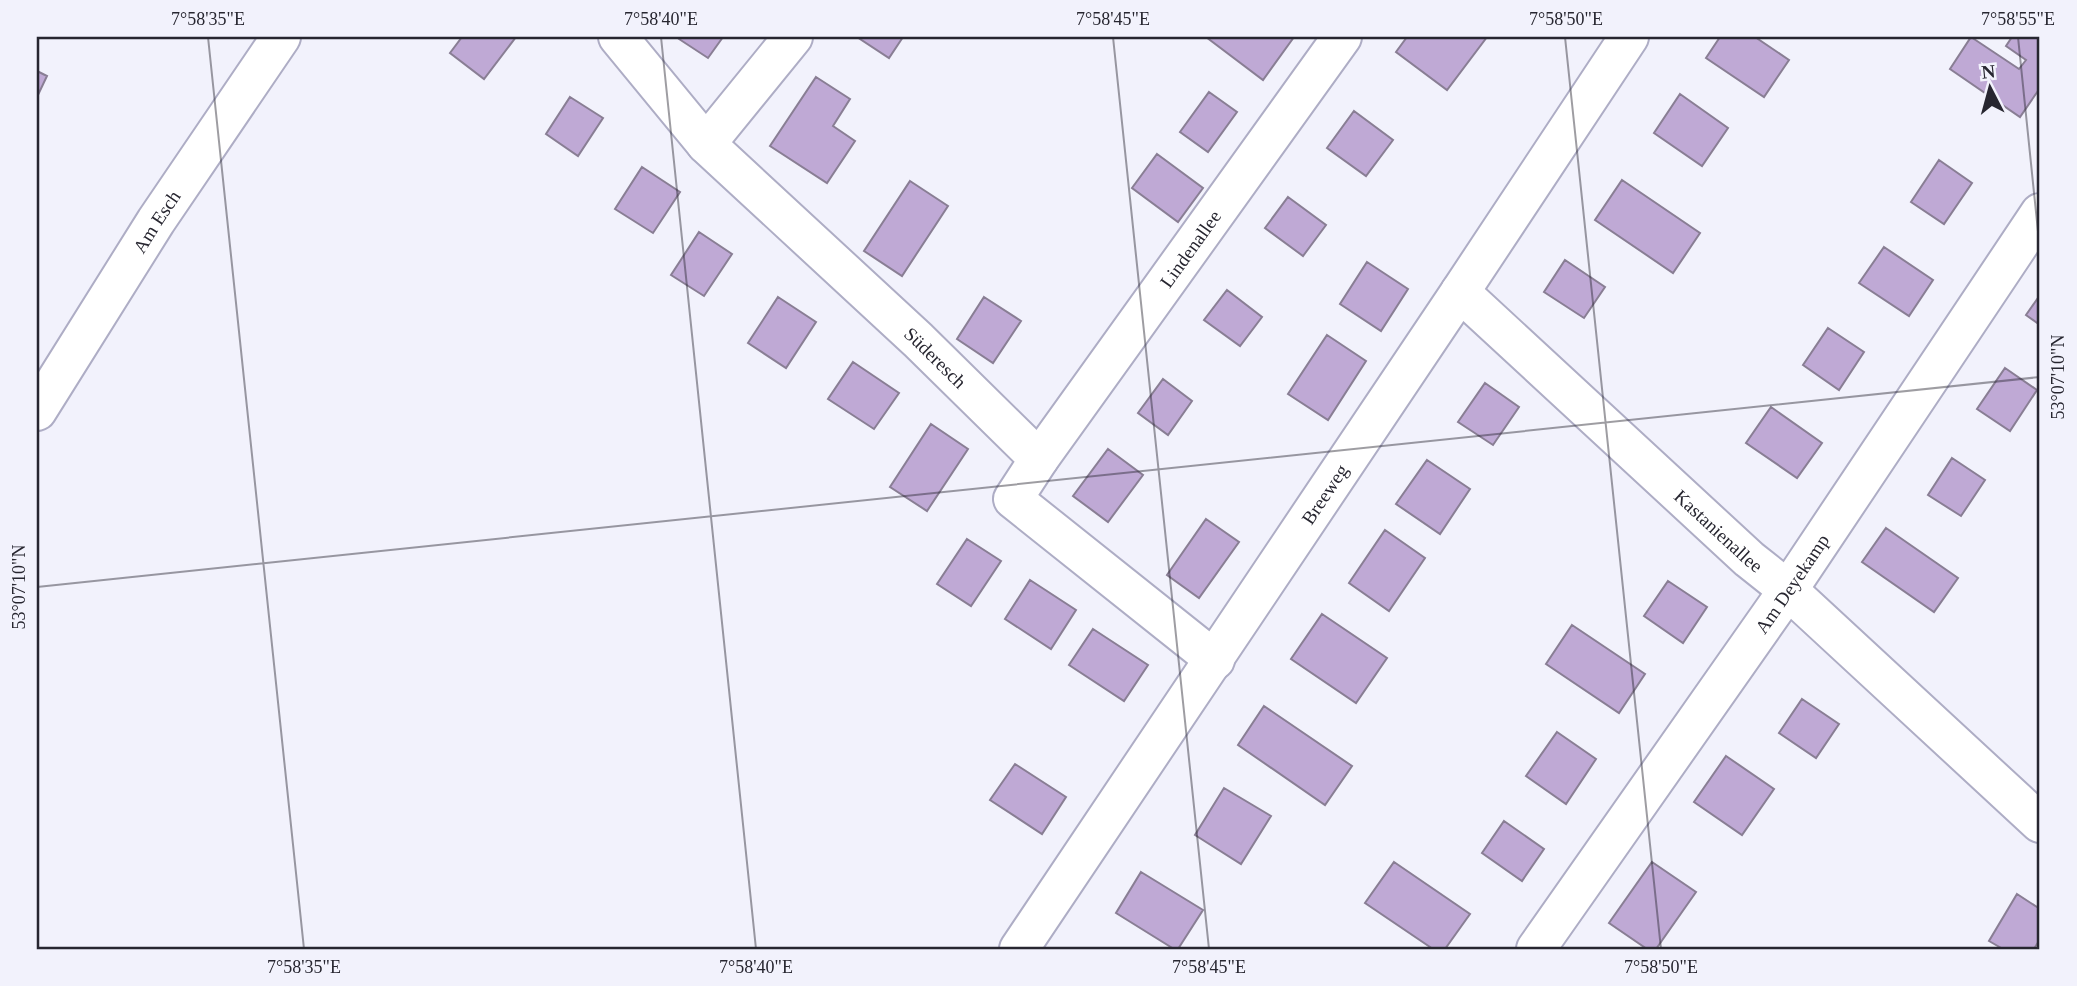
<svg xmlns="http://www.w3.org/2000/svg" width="2077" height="986" font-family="'Times New Roman',serif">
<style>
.building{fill:#bfa9d5;stroke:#897e94;stroke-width:2}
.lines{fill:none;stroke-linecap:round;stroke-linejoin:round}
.minor-casing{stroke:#aeadc5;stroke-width:42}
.minor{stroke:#fff;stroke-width:38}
.ticks{fill:none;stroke:#272630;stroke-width:2;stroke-opacity:0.45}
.labels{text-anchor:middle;stroke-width:5;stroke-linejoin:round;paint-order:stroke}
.street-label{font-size:19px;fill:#272630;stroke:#f2f2fc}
.neatline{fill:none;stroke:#272630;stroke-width:2.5}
.ticks-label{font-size:18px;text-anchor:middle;fill:#272630}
</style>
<rect width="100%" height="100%" fill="#f2f2fc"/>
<!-- building -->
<path class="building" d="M462,37h54l-32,42 -34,-26z
M680,37h43l-15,21 -29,-19z
M857,37h46l-14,21z
M1206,37h88l-31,43z
M1407,37h80l-40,53 -51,-38z
M1720,37h35l34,23 -25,37 -58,-39z
M1971,37l48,32 7,-9 -20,-14 6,-9h28v51l-20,29 -70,-48z
M37,71l10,5 -10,21z
M816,77l34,22 -17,27 22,15 -28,42 -57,-37z
M1209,92l28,20 -29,40 -28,-20z
M1680,94l48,34 -26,38 -48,-33z
M570,97l33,21 -25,38 -32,-22z
M1354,111l39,29 -27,36 -39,-28z
M1157,154l46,34 -25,34 -46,-34z
M1939,160l33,23 -28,41 -33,-22z
M642,167l38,25 -27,41 -38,-24z
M1622,180l78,53 -27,40 -78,-53z
M910,181l38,25 -46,70 -38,-25z
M1288,197l38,28 -23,31 -38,-28z
M699,232l33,22 -28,42 -33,-21z
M1884,247l49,33 -24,36 -50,-33z
M1565,260l40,27 -21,31 -40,-26z
M1367,262l41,27 -27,42 -41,-27z
M1227,290l35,27 -22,29 -36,-26z
M2040,295v30l-14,-10z
M778,297l38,25 -30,46 -38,-25z
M984,297l37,24 -28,42 -36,-24z
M1828,328l36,24 -25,38 -36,-25z
M1327,335l39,26 -38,59 -40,-26z
M853,362l46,31 -25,36 -46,-30z
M2005,368l32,22 -27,41 -33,-22z
M1163,379l29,22 -24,34 -30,-22z
M1485,383l34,24 -26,38 -35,-23z
M1771,407l51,36 -25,35 -51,-35z
M931,424l37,25 -41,62 -37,-24z
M1108,449l35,26 -35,47 -35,-26z
M1952,458l33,22 -24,36 -33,-21z
M1427,460l43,29 -30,45 -44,-30z
M1206,519l33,23 -40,56 -32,-23z
M1886,528l72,50 -24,34 -72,-50z
M1385,530l40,28 -36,53 -40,-28z
M967,539l34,22 -30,45 -34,-22z
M1030,580l46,30 -25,39 -46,-30z
M1668,581l39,26 -24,36 -39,-27z
M1322,614l65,44 -31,45 -65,-44z
M1572,625l73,49 -26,39 -73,-49z
M1093,629l55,36 -24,36 -55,-36z
M1802,699l37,25 -23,34 -37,-25z
M1264,706l88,60 -27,39 -87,-60z
M1557,732l39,27 -30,45 -40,-28z
M1726,756l48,33 -32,46 -48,-33z
M1015,764l51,33 -24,37 -52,-34z
M1224,788l47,28 -30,48 -46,-29z
M1504,821l40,28 -22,32 -40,-28z
M1394,862l76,52 -25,35h-12l-68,-46z
M1652,862l44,30 -40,57h-9l-38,-26z
M1141,872l62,38 -25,39h-4l-58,-36z
M2017,894l23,15v30l-6,10h-31l-14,-8z"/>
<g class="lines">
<defs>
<g id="minor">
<path id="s1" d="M618,37l88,107 212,196 121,119 -26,40 202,161"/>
<path d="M706,144l87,-107"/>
<path id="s2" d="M1460,292l289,267 39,31 252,233"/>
<path id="s3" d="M37,411l119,-190 125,-184"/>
<path id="s4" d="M1039,459l303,-422"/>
<path id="s5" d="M1019,949l441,-657 169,-255"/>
<path id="s6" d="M1536,949l252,-359 252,-377"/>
</g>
</defs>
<!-- minor casing -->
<use href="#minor" class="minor-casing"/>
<!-- minor -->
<use href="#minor" class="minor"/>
</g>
<!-- ticks -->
<path class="ticks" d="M208,37l96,912M661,37l95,912M1113,37l96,912M1565,37l96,912M2018,37l22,214M37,587l2003,-210"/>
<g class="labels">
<!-- street labels -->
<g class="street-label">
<text dy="7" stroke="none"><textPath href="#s3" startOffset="224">Am Esch</textPath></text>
<text dy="7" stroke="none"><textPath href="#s4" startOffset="259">Lindenallee</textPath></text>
<text dy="7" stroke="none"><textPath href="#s1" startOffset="452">Süderesch</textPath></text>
<text dy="7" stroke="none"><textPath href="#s5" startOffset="548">Breeweg</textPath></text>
<text dy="7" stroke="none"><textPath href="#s2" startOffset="352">Kastanienallee</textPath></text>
<text dy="7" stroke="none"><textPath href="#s6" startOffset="446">Am Deyekamp</textPath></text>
</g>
</g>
<!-- border -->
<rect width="2077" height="986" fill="none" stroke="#f2f2fc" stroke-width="77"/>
<!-- north arrow -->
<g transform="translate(1990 88) rotate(354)" stroke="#f2f2fc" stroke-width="5" paint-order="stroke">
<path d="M0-5L12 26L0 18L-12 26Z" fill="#272630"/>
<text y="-10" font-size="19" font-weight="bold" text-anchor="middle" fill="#272630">N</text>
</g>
<rect x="38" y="38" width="2000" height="910" class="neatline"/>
<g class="ticks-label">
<text x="208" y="25">7°58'35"E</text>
<text x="661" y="25">7°58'40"E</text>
<text x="1113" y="25">7°58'45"E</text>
<text x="1566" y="25">7°58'50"E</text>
<text x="2018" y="25">7°58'55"E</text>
<text transform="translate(2058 377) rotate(-90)" y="6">53°07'10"N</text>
<text transform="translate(19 587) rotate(-90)" y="6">53°07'10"N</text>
<text x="304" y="973">7°58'35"E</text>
<text x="756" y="973">7°58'40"E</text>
<text x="1209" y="973">7°58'45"E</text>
<text x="1661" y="973">7°58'50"E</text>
</g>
</svg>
